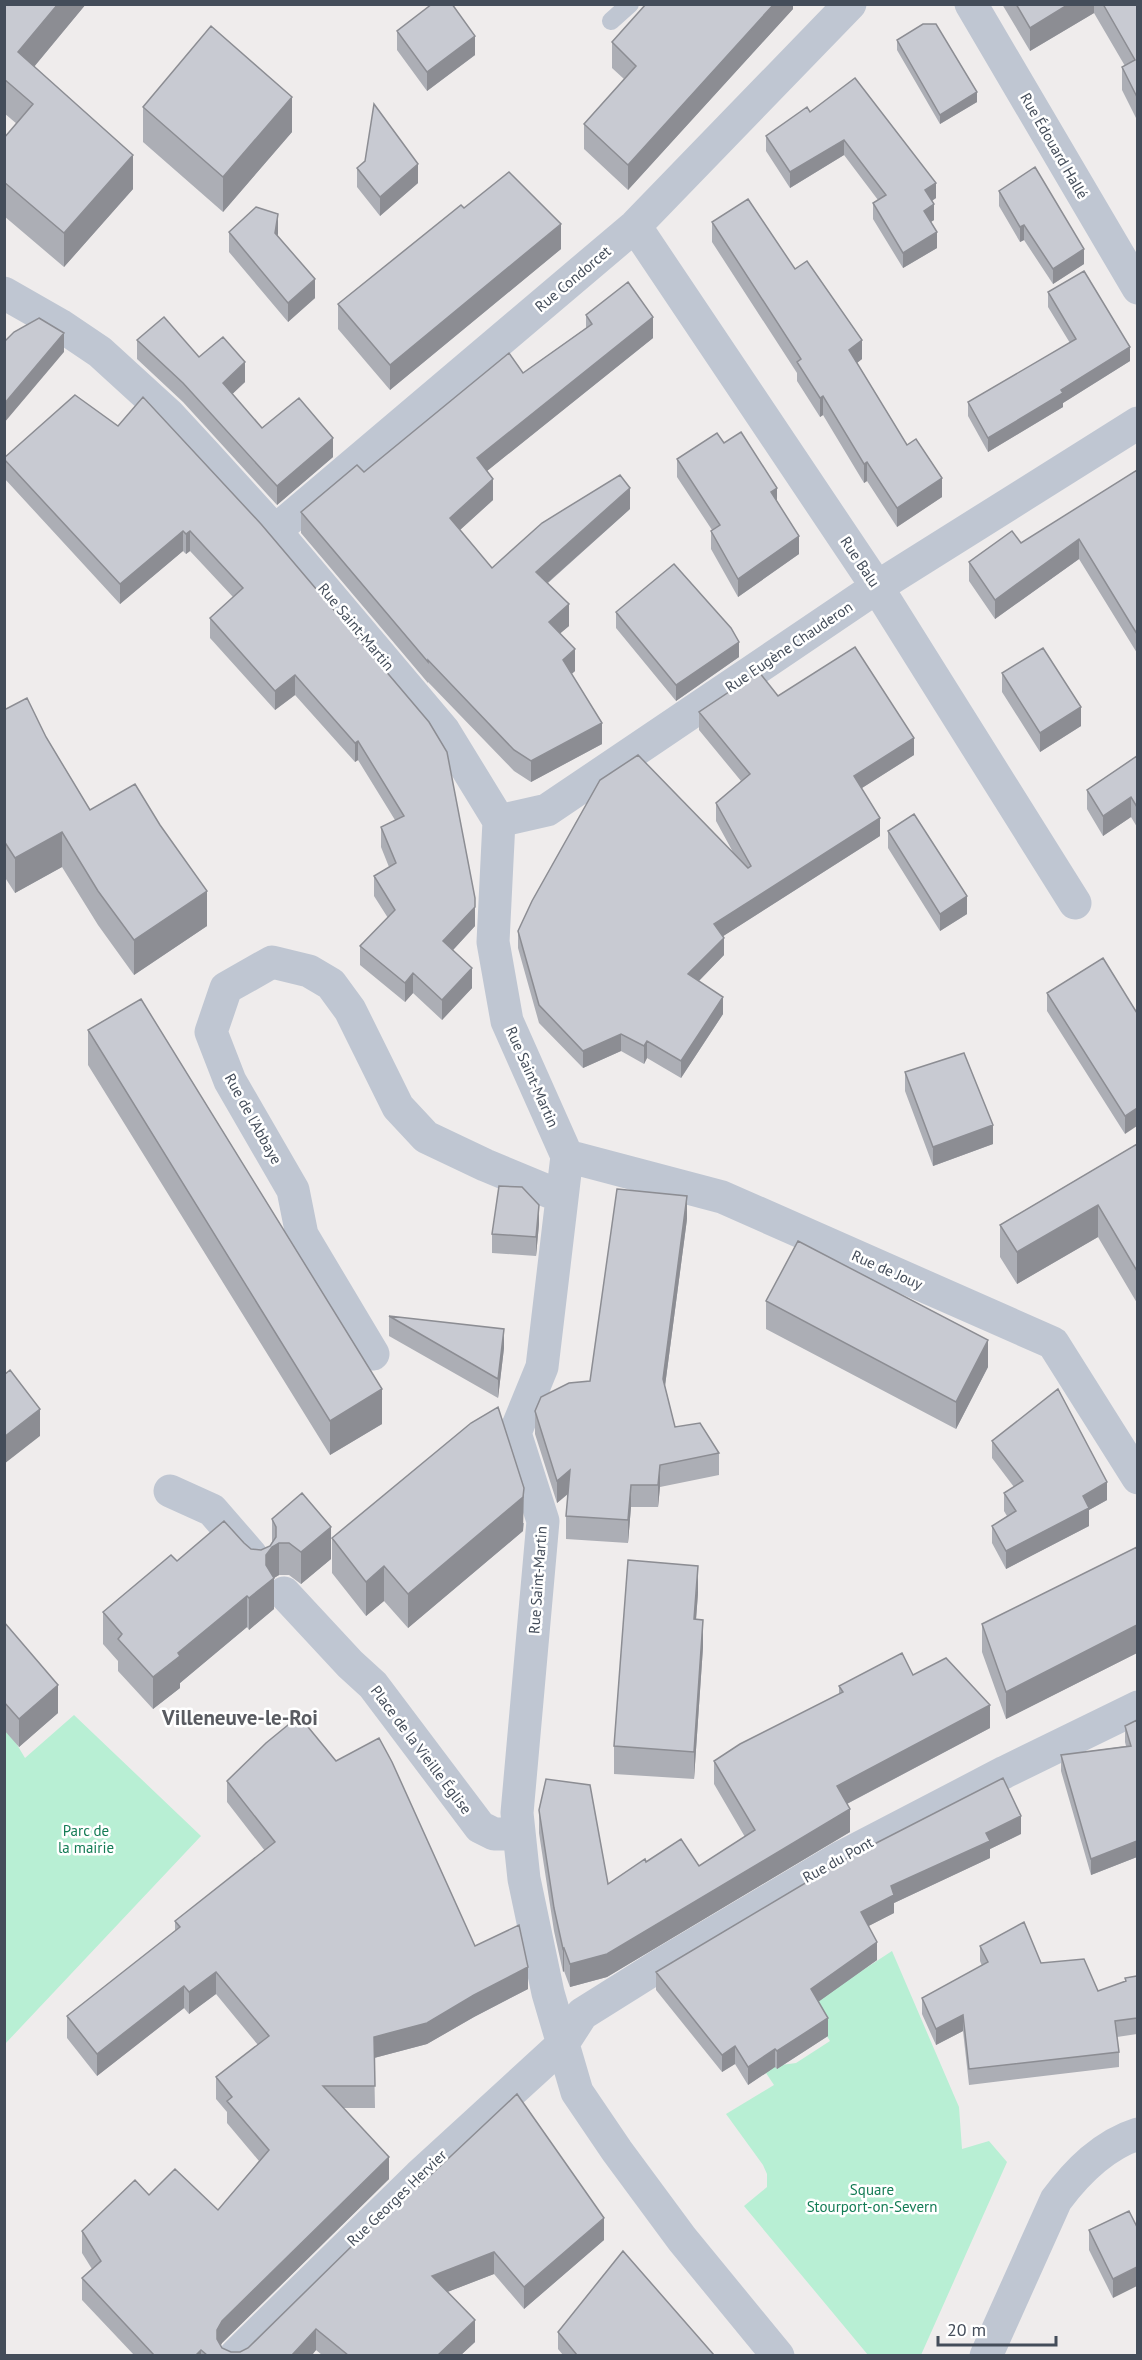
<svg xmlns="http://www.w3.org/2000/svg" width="1142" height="2360" font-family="'PT Sans',sans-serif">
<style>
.green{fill:#b8efd4}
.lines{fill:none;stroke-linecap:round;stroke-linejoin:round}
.service{stroke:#bfc6d2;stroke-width:18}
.minor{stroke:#bfc6d2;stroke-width:33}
.wall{fill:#acaeb5}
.shaded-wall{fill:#8c8d93}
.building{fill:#c8cad2;stroke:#8c8d93;stroke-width:1.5}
.labels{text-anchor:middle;stroke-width:5;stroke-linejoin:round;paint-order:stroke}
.street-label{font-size:15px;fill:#444d5a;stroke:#fff}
.park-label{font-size:15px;fill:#147c55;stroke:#fff}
.district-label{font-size:21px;font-weight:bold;fill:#595b61;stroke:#fff}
</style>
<rect width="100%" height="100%" fill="#efecec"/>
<!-- green -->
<path class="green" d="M74,1715l127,121 -196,208 -1,-321 21,35z
M892,1951l67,156 3,42 27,-8 18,21 -86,193h-53l-124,-149 23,-19v-13l-4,-9 -37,-51 48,-29 -8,-12 8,-7 22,-3 34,-22 -22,-35z"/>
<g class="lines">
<!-- service -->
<path class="service" d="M611,21l19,-17"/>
<!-- minor -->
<path class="minor" d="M971,4l167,284
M635,226l242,361 198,316
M4,293l56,32 40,27 69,63 37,40 69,76 169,200 55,90 -6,121 14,79 60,135 -25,211 -27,66 28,88 -26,292 7,66 24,114 29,99 40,59 65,88 96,117
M275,531l360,-305 215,-222
M499,821l48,-11 330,-223 261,-164
M567,1156l155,41 331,146 85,135
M373,1354l-71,-119 -9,-45 -63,-109 -19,-49 15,-44 46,-26 37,9 22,13 19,26 48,97 28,30 59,28 77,32
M170,1491l42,19 39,45
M284,1593l66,71 23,21 107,142 14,7h24
M235,2356l184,-180 143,-131 20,-31 75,-47 183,-109 165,-86 133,-65
M986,2356l70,-156c21,-28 47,-55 82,-66"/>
</g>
<!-- wall -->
<path class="wall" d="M4,4h82l-52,63 99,122 -69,78 -60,-51v-78l13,-14 -13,-11z
M793,4v5l-165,181 -44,-41v-25l40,-45 -12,-11v-26z
M1002,4h135v116l-15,-30v-23l3,-1 -31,-53 -64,38z
M397,31l78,24 -48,36 -30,-41z
M897,40l80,62 -37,22 -43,-74z
M143,107l149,25 -69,80 -80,-70z
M810,112l126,86 -4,3 2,19 -3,2 6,26 -34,20 -30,-49v-16l5,-3 -34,-45 -54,33 -24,-37v-15z
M357,168l61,15 -38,33 -23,-29z
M999,191l85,73 -31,20 -29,-44 -4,2 -21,-36z
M464,208l97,41 -171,141 -52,-61v-25z
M712,222l83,47 67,90 -5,4 50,82 35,52 -45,30 -30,-46 -3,2 -41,-68 -3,2 -23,-36v-8l-85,-131z
M229,232l86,66 -27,24 -59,-70z
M1048,292l82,69 -67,42v4l-75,45 -20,-36v-14l102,-59 -22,-36z
M586,315l67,23 -166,133 6,29 -33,30 32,38 138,-59 -82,74 21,43 -9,7 15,38 -4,3 31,70 -71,38 -17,-11 -86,-89v1l-127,-150v-21l222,-139 63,-45z
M137,340l62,17 46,25 -13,12 30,34 71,29 -56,48 -94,-103 -46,-43z
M143,397l332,529 -22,24 19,38 -30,32 -29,-27 -8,9 -45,-37v-19l28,-28 -14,-22v-20l15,-9 -8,-20v-20l14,-7 -37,-60 -3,2 -60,-67 -20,15 -65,-72v-20l23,-21 -43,-46 -4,3 -3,-3 -63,53 -116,-126v-20l114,-32z
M724,443l53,58 22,53 -61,43 -27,-48v-18l1,-1 -35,-53v-18z
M1137,470v183l-58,-94 -84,60 -26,-38v-19l52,-19z
M616,612l123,45 -63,44 -60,-73z
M1002,673l79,53 -41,26 -38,-60z
M778,696l136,59 -52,33 18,48 -157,100 1,19 -25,26 24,33 -42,64 -34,-20 -3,6 -23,-13 -38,17 -44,-45 -21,-75v-17l216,-77 -18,-33v-18l25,-22 -42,-51v-18z
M4,710l42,27 44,73 117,116 -73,49 -36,-50 -36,-58 -47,26 -11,-17z
M1137,756v71l-6,-10 -28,19 -16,-27v-19z
M888,831l79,83 -27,17 -52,-83z
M1047,993l90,20 -12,121 -78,-123z
M88,1030l294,394 -52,31 -242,-390z
M905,1072l88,72 -60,22 -28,-75z
M1137,1144v159l-39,-66 -81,47 -17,-27v-32z
M687,1219l-22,167 10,41 44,26v22l-59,12 -2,20h-27l-3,36 -62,-4v-23l2,-22 -11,9 -22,-69v-23l55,-30z
M539,1224l-3,32 -44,-3v-19z
M766,1301l222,66 -32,62 -190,-100z
M389,1316l115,32 -6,50 -109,-62z
M992,1441l115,59 -18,10v16l-83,43 -14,-26v-17l15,-10 -3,-5v-18l10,-6 -22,-29z
M272,1519l59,40 -30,25 -12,-9h-10l-5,3v31l-25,21 -2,-3 -67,56v5l-27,21 -35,-38v-10l-15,-17v-32l74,-51 67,-18 7,6 10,1 9,-4 2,-4z
M524,1523l-1,8 -115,97 -24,-27 -18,15 -34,-43v-35z
M1137,1547v106l-131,66 -24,-67v-28z
M698,1593l-2,26 7,28 -9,132 -80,-5v-28z
M4,1622l54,91 -39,34 -15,-17z
M913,1675l77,53 -143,76 3,28 -243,145 -37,10 -6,-16 -1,1 -9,-41 -15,-98v-23l69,74 38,-22 53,4 46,-29 -31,-53v-23l125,-67v-8z
M1137,1720v137l-46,18 -30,-104v-16l65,-9 -1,-4v-16z
M227,1781l248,165 53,43 -54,28 -47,27 -53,14 1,50h-32l46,71 -167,164 -1,2 1,3 9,4h9l8,-4 170,-161 186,53 -80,69 -30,-35 -47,18 28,50 -14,13h-139l-6,-5 -4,5h-178l-52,-55v-22l10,-9 -10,-16v-22l67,-36 69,15 41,-49 -32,-38v-11l-11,-13v-22l42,-32 -42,-51 -27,20 -5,-6 -87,68 -30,-38v-22l108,-85v-10l90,-70 -38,-49z
M1021,1834l-31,15v9l-96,45v10l-26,13 9,34 -59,42 10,34 -51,33 -2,-2 -27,18 -13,-21 -13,8 -66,-82v-18z
M980,1946l61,17 57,28 27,-9v-4l12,-2v58l-20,3 2,15v15l-150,18 -6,-54 -27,14 -14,-31v-16l60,-32 -2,-5z
M1137,2227l-24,71 -24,-48v-20z
M558,2332l156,23h-151l-5,-6z"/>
<!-- shaded-wall -->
<path class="shaded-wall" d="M58,4h28l-68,82v-34z
M774,4h19v5l-165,181v-25z
M1069,4h25v9l-64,38v-23z
M475,36v19l-48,36v-19z
M977,92v10l-37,22v-9z
M292,97v35l-69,80v-35z
M844,140v15l-54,33v-16z
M133,155v34l-69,78v-34z
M418,164v19l-38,33v-19z
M936,183v15l-11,7v-15z
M934,204v16l-10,6v-15z
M278,214v20l-3,18v-19z
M561,224v25l-171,141v-25z
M1024,225v15l-4,2v-15z
M937,232v16l-34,20v-15z
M1084,249v15l-31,20v-15z
M315,279v19l-27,24v-19z
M653,317v21l-176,141v-21z
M64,333v19l-60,71v-19z
M862,340v19l-13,10v-19z
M1130,347v14l-67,42v4l-75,45v-14l73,-48z
M245,362v20l-22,21v-20z
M823,396v19l-3,2v-19z
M333,438v19l-56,48v-19z
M867,462v19l-3,2v-19z
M942,478v19l-45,30v-19z
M493,479v21l-43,39v-21z
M630,488v21l-94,84v-21z
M777,488v18l-6,-14z
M183,531v20l-63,53v-20z
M190,531v20l-4,3v-20z
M799,536v18l-61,43v-18z
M1079,539v20l-84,60v-19z
M569,604v22l-20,17v-21z
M739,642v15l-63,44v-16z
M575,649v22l-12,11v-22z
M295,675v20l-20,15v-19z
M1081,707v19l-41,26v-19z
M602,723v21l-71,38v-21z
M914,738v17l-60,38v-17z
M358,741v19l-3,2v-19z
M1131,797v20l-28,19v-20z
M880,818v18l-166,106v-18z
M62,832v35l-47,26v-35z
M207,891v35l-73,49v-35z
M967,896v18l-27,17v-17z
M475,898v28l-32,35v-20z
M724,938v17l-36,37v-18z
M472,968v20l-30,32v-20z
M413,973v20l-8,9v-19z
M723,997v17l-42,64v-17z
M621,1034v17l-38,17v-17z
M647,1041v17l-3,6v-18z
M1137,1108v18l-12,8v-18z
M993,1125v19l-60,22v-19z
M687,1196v23l-24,182v-22z
M539,1205v19l-3,32v-19z
M1098,1205v32l-81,47v-32z
M504,1329v19l-6,50v-19z
M988,1340v27l-32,62v-27z
M382,1389v35l-52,31v-34z
M40,1409v27l-36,28v-27z
M660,1465v22l-2,20v-22z
M570,1470v22l-13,11v-22z
M1107,1482v18l-18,10v16l-83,43v-18l77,-55z
M631,1485v22l-3,36v-23z
M524,1488l-1,43 -115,97v-34z
M331,1527v32l-30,25v-32z
M279,1543v32l-5,3v31l-25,21v-32l17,-43 6,-8z
M384,1566v35l-18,15v-34z
M698,1566v27l-4,53v-27z
M247,1596v31l-67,56v5l-27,21v-32l25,-24z
M703,1620v27l-9,132v-27z
M1137,1625v28l-131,66v-27z
M58,1685v28l-39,34v-28z
M990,1705v23l-153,81v-23z
M850,1809v23l-243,145 -37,10v-23z
M1021,1816v18l-31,15v9l-96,45v10l-33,17v-18l30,-26 95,-53z
M1137,1841v16l-46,18v-16z
M877,1942v18l-66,47v-18z
M564,1948v23l-1,1v-23z
M528,1967v22l-54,28 -47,27 -53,14v-21l100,-42z
M216,1972v22l-27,20v-22z
M184,1986v22l-87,68v-22z
M963,2015v16l-27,14v-16z
M828,2018v18l-51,33v-18z
M735,2046v18l-13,8v-17z
M775,2049v18l-27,18v-18z
M389,2157v22l-167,164 -5,9v-22l5,-9z
M604,2218v22l-80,69v-22z
M494,2252v22l-62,24v-22z
M1137,2267v19l-24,12v-19z
M475,2320v22l-14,13h-23z
M316,2329v21l-4,5h-20z
M201,2350v5h-5z"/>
<!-- building -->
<path class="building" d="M4,4h54l-40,48 115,103 -69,78 -60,-51v-44l29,-34 -29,-25z
M432,4h20l23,32 -48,36 -30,-41z
M646,4h128l-146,161 -44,-41 52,-58 -24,-24z
M1016,4h53l-39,24z
M1103,4h34v93l-15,-30 13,-7z
M923,24h13l41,68 -37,23 -43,-75z
M211,26l81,71 -69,80 -80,-70z
M855,78l81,105 -11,7 9,14 -10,7 13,21 -34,21 -30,-50 13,-8 -42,-55 -54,32 -24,-36 41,-29 3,5z
M374,104l44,60 -38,33 -23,-29 8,-7z
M1035,167l49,82 -31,20 -29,-44 -4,2 -21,-36z
M509,172l52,52 -171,141 -52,-61 123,-99 3,3z
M748,199l47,70 12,-8 55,79 -13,10 58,95 9,-6 26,39 -45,30 -30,-46 -3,2 -41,-68 -3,2 -23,-36 4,-3 -89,-137z
M256,207l22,7 -3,19 40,46 -27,24 -59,-71z
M1084,271l46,76 -69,43 2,3 -75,45 -20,-36 108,-63 -28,-47z
M628,282l25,35 -176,141 16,21 -43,39 42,50 50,-45 78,-48 10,13 -94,84 33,32 -20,18 26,27 -12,11 39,63 -71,38 -17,-11 -86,-90v2l-127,-150 56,-47 7,7 145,-119 14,20 69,-49 -6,-9z
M164,317l35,40 24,-20 22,25 -22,21 39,45 37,-30 34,40 -56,48 -94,-103 -46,-43z
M39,318l25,15 -60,71v-62l10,-10z
M75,395l43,31 25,-29 118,127 168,198 18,30 28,146v9l-32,34 29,27 -30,32 -29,-27 -8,10 -45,-37 35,-36 -21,-34 22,-13 -15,-36 23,-11 -46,-75 -3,2 -60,-68 -20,16 -65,-73 33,-30 -53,-57 -4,3 -3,-3 -63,53 -116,-125v-1z
M741,432l36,56 -6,4 28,44 -61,43 -27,-48 9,-6 -43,-66 40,-26 7,10z
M1137,470v164l-58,-95 -84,61 -26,-38 43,-31 9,12z
M674,564l57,64 8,14 -63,43 -60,-73z
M855,647l59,91 -60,38 26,42 -166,106 10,14 -36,36 35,23 -42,64 -34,-20 -3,5 -23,-12 -38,17 -44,-46 -21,-74 14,-30 68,-121 38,-25 110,113 3,-2 -35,-63 34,-29 -51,-62 60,-40 19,24z
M1043,648l38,59 -41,26 -38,-60z
M27,698l19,39 44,73 45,-26 25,41 47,66 -73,49 -36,-49 -36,-59 -47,26 -11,-17v-131z
M1137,756v51l-6,-10 -28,19 -16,-26z
M914,814l53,82 -27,18 -52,-83z
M1103,958l34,55v95l-12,8 -78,-123z
M141,999l241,390 -52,32 -242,-391z
M964,1053l29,72 -60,22 -28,-75z
M1137,1144v127l-39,-66 -81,47 -17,-27z
M499,1186l23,1 17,18 -3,32 -44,-3z
M617,1189l70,7 -24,183 12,48 25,-4 19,30 -59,12 -2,20h-27l-3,35 -62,-4 4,-46 -13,11 -22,-70 6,-14 28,-14 21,-2z
M798,1241l190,99 -32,62 -190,-101z
M389,1316l115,13 -6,50z
M10,1370l30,39 -36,28v-62z
M1058,1389l49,93 -24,14 6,12 -83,43 -14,-25 24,-15 -12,-18 19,-12 -31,-40z
M498,1407l26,81 -1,9 -115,97 -24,-28 -18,16 -34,-44 139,-115z
M302,1493l29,34 -30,25 -12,-9h-10l-7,4 -6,8v10l8,13 -25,20 -2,-2 -69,57 2,3 -27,21 -35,-38 4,-5 -19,-22 68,-57 6,6 47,-40 20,22 7,6 10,1 9,-4 6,-9v-10l-4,-8z
M1137,1547v78l-131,67 -24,-68z
M628,1560l70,6 -4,53 9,1 -9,132 -80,-6z
M4,1622l54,63 -39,34 -15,-17z
M902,1653l11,22 33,-17 44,47 -153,81 13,23 -243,145 -37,10 -6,-16 -1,1 -9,-41 -15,-98 7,-31 44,6 18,99 37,-25 1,3 35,-23 18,27 56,-36 -41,-69 26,-17 103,-52 -4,-6z
M299,1716l37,45 43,-23 13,24 83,184 44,-21 9,42 -54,28 -47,28 -53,14 1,49h-52l66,71 -167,164 -5,9v9l5,9 9,4h9l8,-4 167,-164 3,3 99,-93 87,124 -80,69 -30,-35 -62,24 43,44 -37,35h-90l-32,-26 -24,26h-85l-6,-5 -5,5h-42l-72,-77 19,-17 -19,-30 53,-51 14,15 26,-26 43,41 51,-60 -42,-49 5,-4 -16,-20 53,-41 -53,-64 -27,20 -5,-6 -87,68 -30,-38 113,-89 -5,-6 100,-79 -48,-61 39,-38z
M1137,1720v121l-46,18 -30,-104 70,-9 -6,-20z
M1003,1778l18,38 -35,17 4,8 -99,45 3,9 -33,17 16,30 -66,47 17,29 -51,33 -2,-2 -27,18 -13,-21 -13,9 -66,-83 193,-115z
M1024,1922l17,41 43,-4 14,32 28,-10 -1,-3 12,-2v42l-22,3 4,31 -150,17 -6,-54 -27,14 -14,-31 66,-36 -8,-16z
M1129,2211l8,16v40l-24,12 -24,-49z
M623,2251l91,104h-137l-19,-23z"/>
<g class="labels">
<!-- street labels -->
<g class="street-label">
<text transform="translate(1054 146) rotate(60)" y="5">Rue Édouard Hallé</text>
<text transform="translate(573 279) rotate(-40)" y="5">Rue Condorcet</text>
<text transform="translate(860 562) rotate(56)" y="5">Rue Balu</text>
<text transform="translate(356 627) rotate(50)" y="5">Rue Saint-Martin</text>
<text transform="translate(789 647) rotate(-34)" y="5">Rue Eugène Chauderon</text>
<text transform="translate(532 1077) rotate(66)" y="5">Rue Saint-Martin</text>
<text transform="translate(253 1119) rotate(61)" y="5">Rue de l'Abbaye</text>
<text transform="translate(887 1270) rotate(24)" y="5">Rue de Jouy</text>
<text transform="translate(538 1580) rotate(-86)" y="5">Rue Saint-Martin</text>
<text transform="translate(421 1750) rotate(53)" y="5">Place de la Vieille Église</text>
<text transform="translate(838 1860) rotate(-29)" y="5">Rue du Pont</text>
<text transform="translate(397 2198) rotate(-44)" y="5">Rue Georges Hervier</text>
</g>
<!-- park labels -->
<g class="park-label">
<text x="86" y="1836">Parc de<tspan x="86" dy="17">la mairie</tspan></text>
<text x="872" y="2195">Square<tspan x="872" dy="17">Stourport-on-Severn</tspan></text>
</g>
<!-- district labels -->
<g class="district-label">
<text x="240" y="1725">Villeneuve-le-Roi</text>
</g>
</g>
<!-- border -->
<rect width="1142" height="2360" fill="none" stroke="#444d5a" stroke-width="12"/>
<!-- scale -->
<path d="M938 2336v9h118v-9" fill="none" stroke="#444d5a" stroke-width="3"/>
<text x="947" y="2336" font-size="18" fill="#444d5a" stroke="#ffffff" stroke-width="4.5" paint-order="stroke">20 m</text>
</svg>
